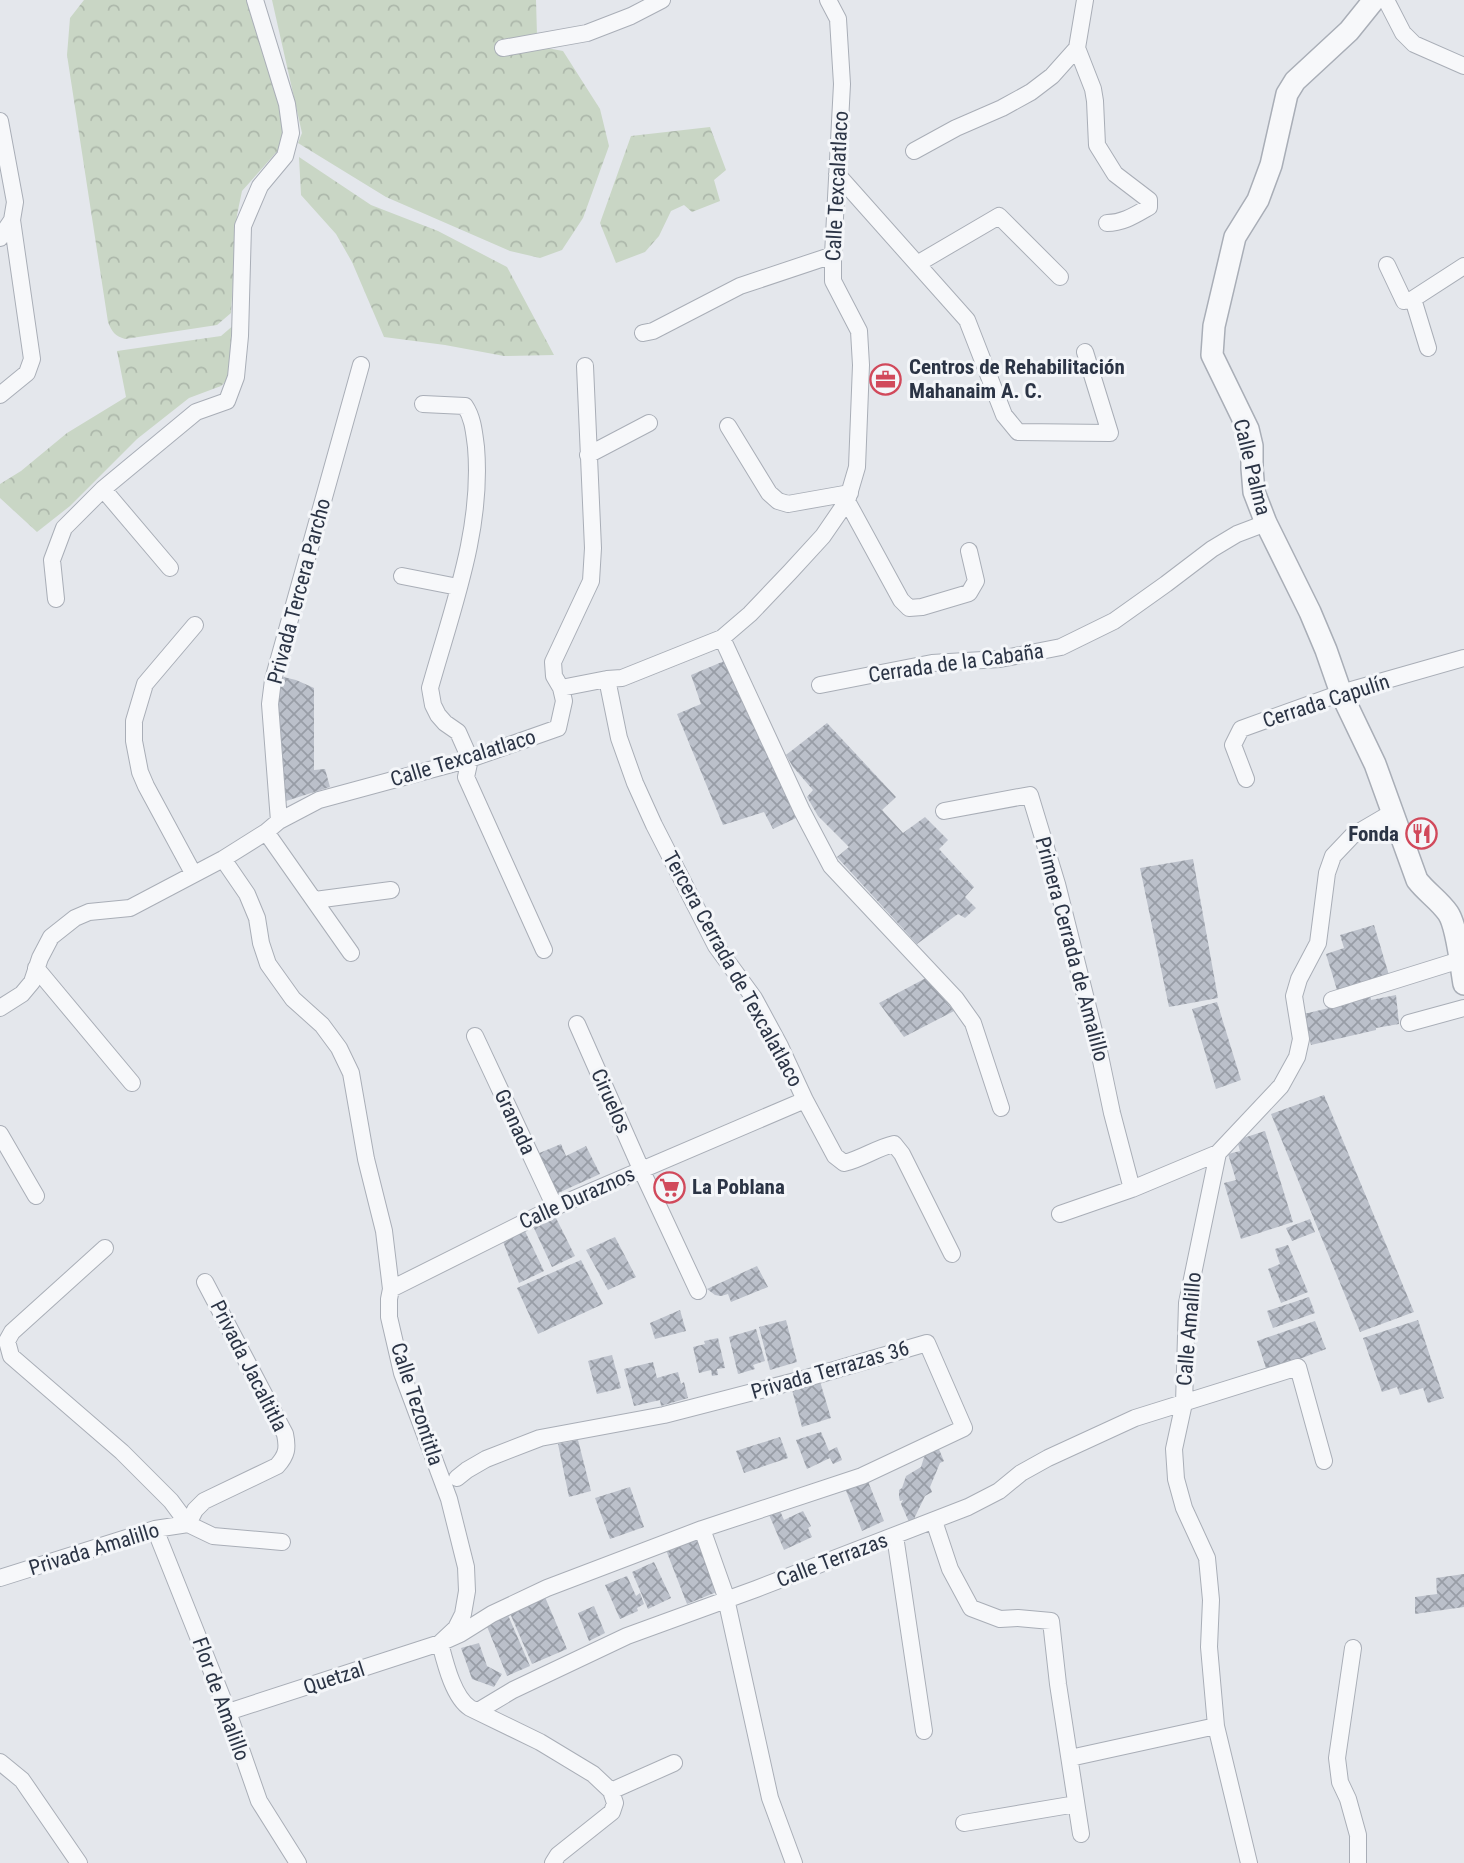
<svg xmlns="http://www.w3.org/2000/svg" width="1464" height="1863" font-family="'Roboto Condensed',sans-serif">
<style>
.forest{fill:url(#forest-crowns)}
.building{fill:url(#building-cross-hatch)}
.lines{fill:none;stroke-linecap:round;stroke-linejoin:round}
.minor-casing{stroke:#a9aeb7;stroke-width:18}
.tertiary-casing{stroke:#a9aeb7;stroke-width:24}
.minor{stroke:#f7f8fa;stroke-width:16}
.tertiary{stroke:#f7f8fa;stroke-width:21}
.labels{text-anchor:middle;stroke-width:6;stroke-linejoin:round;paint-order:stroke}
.street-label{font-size:21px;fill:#2b3445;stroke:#f4f6f9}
.poi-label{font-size:21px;font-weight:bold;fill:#2b3445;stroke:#f4f6f9;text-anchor:start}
</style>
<defs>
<pattern id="forest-crowns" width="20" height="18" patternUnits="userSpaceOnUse" patternTransform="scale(1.75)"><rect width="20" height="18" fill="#c9d6c5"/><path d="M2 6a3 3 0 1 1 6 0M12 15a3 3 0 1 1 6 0" fill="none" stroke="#adb8ab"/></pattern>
<pattern id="building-cross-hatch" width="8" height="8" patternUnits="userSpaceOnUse" patternTransform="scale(1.75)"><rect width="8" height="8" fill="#bbc0ca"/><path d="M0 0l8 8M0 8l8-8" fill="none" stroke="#989da6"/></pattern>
</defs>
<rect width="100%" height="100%" fill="#e4e7ec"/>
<!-- forest -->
<path class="forest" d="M84,0h166l34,119 -4,29 -38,43 -5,24 -6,98 -14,12 -92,14c-10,-3 -13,-7 -17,-17l-41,-267 3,-37z
M272,0h264l1,35 -39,6 2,15 47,-8 16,3 37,58 9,37 -26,72 -21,32 -22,8 -30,-7 -124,-54 -88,-54 4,-10z
M710,127l16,43 -12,10 6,21 -28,11 -8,-7 -13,6 -12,25 -14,16 -29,11 -16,-40 31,-87z
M299,157l72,48 67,26 69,36 47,88 -50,1 -59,-11 -61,-8 -32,-75 -16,-28 -35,-39z
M235,324l-3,51 -11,11 -32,12 -52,41 -67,67 -33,26 -37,-34v-14l21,-13 46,-38 59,-36 -9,-46 104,-15z"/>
<!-- building -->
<path class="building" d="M729,659l71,157 -27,13 -9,-17 -41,13 -46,-111 24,-10 -10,-29z
M279,676l17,4 18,8v82l11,-1 5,18 -47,15 -8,-105z
M827,723l69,74 -14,13 21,23 22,-16 23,23 -9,9 35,38 -9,10 11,11 -11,10 -7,-4 -41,30 -80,-87 12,-10 -31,-31 -11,-19 6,-7 -20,-23 -7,-12z
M1193,859l25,139 -49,9 -29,-139z
M1374,925l15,50 -52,15 -11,-36 18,-6 -4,-13z
M926,978l28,33 -50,26 -25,-34z
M1370,991l1,9 25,-5 3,29 -23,4v2l-65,15 -7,-31 33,-8z
M1217,1002l24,78 -25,9 -24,-80z
M1324,1095l90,217 -54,20 -89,-218z
M1265,1131l28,91 -52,17 -17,-56 12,-3 -8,-26 12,-3 -3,-11z
M561,1144l5,12 20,-10 14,28 -44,20 -19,-40z
M554,1214l21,42 -23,11 -20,-43z
M1310,1219l5,13 -23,9 -6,-13z
M524,1229l20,42 -25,12 -17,-44z
M615,1237l21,40 -28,13 -22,-40z
M1288,1245l20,47 -27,11 -13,-34 12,-5 -5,-15z
M581,1260l22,44 -65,30 -21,-46z
M757,1266l11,21 -37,15 -3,-8 -7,2 -6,-1 -8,-6z
M1309,1297l6,16 -42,15 -6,-17z
M680,1310l6,21 -31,8 -5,-16z
M786,1320l11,42 -27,8 -11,-43z
M1418,1320l26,78 -16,5 -5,-15 -23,7 -3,-8 -15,5 -19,-54z
M1315,1321l11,28 -59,22 -10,-30z
M756,1329l9,32 -12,4 2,4 -17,5 -9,-37z
M718,1338l7,30 -8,1 1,6 -6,1 -1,-6 -12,3 -6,-26 12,-3 -1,-3z
M612,1355l9,33 -24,6 -9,-33z
M653,1362l4,16 21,-6 3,12 3,-2 4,16 -27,8 -1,-6 -26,6 -10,-37z
M819,1378l12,40 -29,9 -11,-41z
M821,1432l8,19 8,-4 5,13 -9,4 -3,-6 -23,11 -11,-29z
M780,1437l8,21 -44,15 -8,-22z
M578,1440l13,51 -22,6 -11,-53z
M938,1447l6,14 -4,2 -10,24 2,5 -7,4 -11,23 -5,3 -8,-18 2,-4 -3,1 -1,-4v-7l3,-2 4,-12 15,-9 5,-16z
M867,1479l17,42 -22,10 -17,-43z
M630,1487l14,40 -34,12 -15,-41z
M778,1506l6,14 19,-9 8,15 -3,2 4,9 -28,13 -17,-40z
M698,1538l21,53 -32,13 -21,-54z
M654,1562l17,36 -23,11 -16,-37z
M1464,1574v33l-49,7v-17l22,-3 -1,-16z
M627,1576l9,20 4,-3 4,11 -7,4 1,3 -18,8 -15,-34z
M545,1597l22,52 -35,15 -23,-53z
M594,1606l11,27 -16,8 -11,-28z
M508,1615l22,51 -23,10 -21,-52z
M479,1643l8,23 15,8 -8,13 -22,-8 -11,-31z"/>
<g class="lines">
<defs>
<path id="minor" d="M1085,0l-8,48 16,41 2,12 2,44 18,29 34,26v7c-14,8 -26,16 -42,16
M1386,0l17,33 11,11 50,22
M503,48l84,-15 44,-17 31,-16
M0,121l15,81 -3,18 -12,18
M914,151l42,-23 46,-20 29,-16 21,-16 25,-28
M837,174l130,146 37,95 14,17 92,1 -25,-81
M917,264l82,-48 61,61
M1387,265l17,36 9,-2 51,-33
M1413,299l15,49
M643,333l10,-2 87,-45 93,-31
M0,395l27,-22 5,-14 -20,-139
M423,404l42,2c8,12 9,26 11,41 7,83 -24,162 -46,241l3,17 5,10 7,8 13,9 12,27 -4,18 78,173
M728,426l41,67 9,8 10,3 62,-11
M588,455l61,-32
M103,489l67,79
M847,501l54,99 8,8 13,-1 47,-14 7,-12 -7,-30
M402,576l56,11
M56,599l-4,-39 12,-32 39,-39 93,-77 31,-11 9,-24 4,-41 3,-110 17,-40 25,-30 6,-23 -4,-29 -32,-104
M722,638l80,173 29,55 125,133 17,24 28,85
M607,679l12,59 16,45 19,42 62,121 38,52 26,48 25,54 30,56 9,7c18,-4 32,-15 50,-19l8,10 50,100
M820,685l112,-22 68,-4 61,-12 53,-26 52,-37 46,-35 25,-15 29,-11
M561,688l-7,-12 -1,-14 38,-81 2,-33 -8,-182
M1246,779l-13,-34 8,-16 100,-36 123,-35
M944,811l86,-16 27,89 42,167 13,62 20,76
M279,821l-9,-117 3,-24 88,-315
M266,832l85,121
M223,859l24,35 10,24 4,25 7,21 25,35 29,26 17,23 12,25 15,86 18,72 7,58 -2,10v18l13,56 47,126 17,68 1,24 -4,23 -7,14 -16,15c5,19 13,54 30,65l70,34 53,32 18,17 4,12 -3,9 -54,43 -5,8
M193,873l-47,-87 -6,-14 -6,-31v-20l11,-37 50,-59
M315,900l76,-10
M36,968l96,115
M1332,1000l128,-40
M0,1008l22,-14 10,-12 8,-24 11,-21 24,-19 14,-6 41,-4 93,-49 43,-27 13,-11 40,-21 151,-41 88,-31 6,-27 -3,-13 46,-9 15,-1 100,-40 28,-24 40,-42 33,-36 24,-35 10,-34 4,-102 -2,-34 -26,-50v-26l9,-171 -4,-65 -10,-19
M1409,1023l55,-15
M577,1024l64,145 57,122
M475,1036l80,171
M0,1134l36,62
M1060,1214l72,-25 86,-36
M105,1248l-93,84 -5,9 4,15 111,96 49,49 17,23 25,12 69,6
M391,1289l164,-82 250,-107
M934,1521l16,48 21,39 29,11 18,-1 33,3 7,63 23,150
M188,1524l7,-14 9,-9 73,-35c10,-11 11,-18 8,-32l-80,-152
M155,1529l73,183 31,89 39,62
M702,1529l23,65 45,204 24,65
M895,1536l29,195
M0,1578l155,-49 33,-5
M1353,1648l-16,110 3,24 8,17 10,36v28
M478,1711l35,-21 114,-54 129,-47 212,-82 31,-16 22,-18 27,-15 87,-40 163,-51 26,94
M228,1712l212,-69 20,-9 32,-20 55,-26 155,-59 160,-53 102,-48 -37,-85 -120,35 -143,37 -124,23 -54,21 -19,11 -10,8
M1070,1758l146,-32
M0,1762l22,18 57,83
M611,1791l63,-28
M964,1823l112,-19
M1249,1863l-33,-137 -7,-79 2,-47 -4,-42 -23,-50 -8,-29 -2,-30 10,-46 3,-100 31,-150 63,-67 16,-29 4,-18 -7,-43 5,-17 19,-36 9,-70 6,-17 19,-20 41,-24"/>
<path id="tertiary" d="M1374,0l-25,31 -54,50 -8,13 -16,71 -13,35 -23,37 -21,89 -2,29 36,74 4,17v22l2,24 12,31 44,89 16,38 15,43 34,71 42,116c9,12 22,20 31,33 9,13 13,54 16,71"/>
</defs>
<!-- minor casing -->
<use href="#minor" class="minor-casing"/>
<!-- tertiary casing -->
<use href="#tertiary" class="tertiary-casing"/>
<!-- minor -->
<use href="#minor" class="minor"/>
<!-- tertiary -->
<use href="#tertiary" class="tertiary"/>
</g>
<!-- icons -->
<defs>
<symbol id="office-ring" viewBox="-11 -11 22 22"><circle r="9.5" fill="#f4f6f9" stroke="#d1495b" stroke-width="1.5"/><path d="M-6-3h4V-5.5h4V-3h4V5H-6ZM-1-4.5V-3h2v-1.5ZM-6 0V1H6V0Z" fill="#d1495b"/></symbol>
<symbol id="restaurant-ring" viewBox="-11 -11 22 22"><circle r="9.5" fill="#f4f6f9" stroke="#d1495b" stroke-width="1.5"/><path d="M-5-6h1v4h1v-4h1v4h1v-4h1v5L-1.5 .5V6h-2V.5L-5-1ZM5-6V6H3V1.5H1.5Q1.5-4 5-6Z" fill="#d1495b"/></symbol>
<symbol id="supermarket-ring" viewBox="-11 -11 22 22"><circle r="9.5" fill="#f4f6f9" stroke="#d1495b" stroke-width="1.5"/><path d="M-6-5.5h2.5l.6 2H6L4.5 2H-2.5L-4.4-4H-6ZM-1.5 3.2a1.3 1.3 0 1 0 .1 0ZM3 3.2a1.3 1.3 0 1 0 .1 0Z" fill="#d1495b"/></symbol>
</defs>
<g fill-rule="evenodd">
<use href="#office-ring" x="868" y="362" width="35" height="35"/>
<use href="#restaurant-ring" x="1404" y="816" width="35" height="35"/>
<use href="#supermarket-ring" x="652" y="1170" width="35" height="35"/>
</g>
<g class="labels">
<!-- street labels -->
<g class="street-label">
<text transform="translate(837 186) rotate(-87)" y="7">Calle Texcalatlaco</text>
<text transform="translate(1252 467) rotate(76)" y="7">Calle Palma</text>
<text transform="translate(299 591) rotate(-75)" y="7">Privada Tercera Parcho</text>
<text transform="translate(956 663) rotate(-8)" y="7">Cerrada de la Cabaña</text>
<text transform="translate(1326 701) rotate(-18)" y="7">Cerrada Capulín</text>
<text transform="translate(463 758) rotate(-17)" y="7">Calle Texcalatlaco</text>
<text transform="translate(1072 949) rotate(75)" y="7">Primera Cerrada de Amalillo</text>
<text transform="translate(733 969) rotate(61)" y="7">Tercera Cerrada de Texcalatlaco</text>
<text transform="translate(611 1101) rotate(66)" y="7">Ciruelos</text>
<text transform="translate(515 1122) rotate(65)" y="7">Granada</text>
<text transform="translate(577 1198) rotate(-24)" y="7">Calle Duraznos</text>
<text transform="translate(1189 1329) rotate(-85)" y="7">Calle Amalillo</text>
<text transform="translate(249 1366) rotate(63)" y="7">Privada Jacaltitla</text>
<text transform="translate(830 1370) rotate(-16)" y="7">Privada Terrazas 36</text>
<text transform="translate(417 1404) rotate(72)" y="7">Calle Tezontitla</text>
<text transform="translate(94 1549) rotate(-17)" y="7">Privada Amalillo</text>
<text transform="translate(832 1560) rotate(-21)" y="7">Calle Terrazas</text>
<text transform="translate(334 1678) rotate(-18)" y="7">Quetzal</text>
<text transform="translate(221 1699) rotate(70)" y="7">Flor de Amalillo</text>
</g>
<!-- poi labels -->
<g class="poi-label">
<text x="909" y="374">Centros de Rehabilitación<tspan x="909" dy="24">Mahanaim A. C.</tspan></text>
<text x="1399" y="841" text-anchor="end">Fonda</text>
<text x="692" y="1194">La Poblana</text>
</g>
</g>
</svg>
